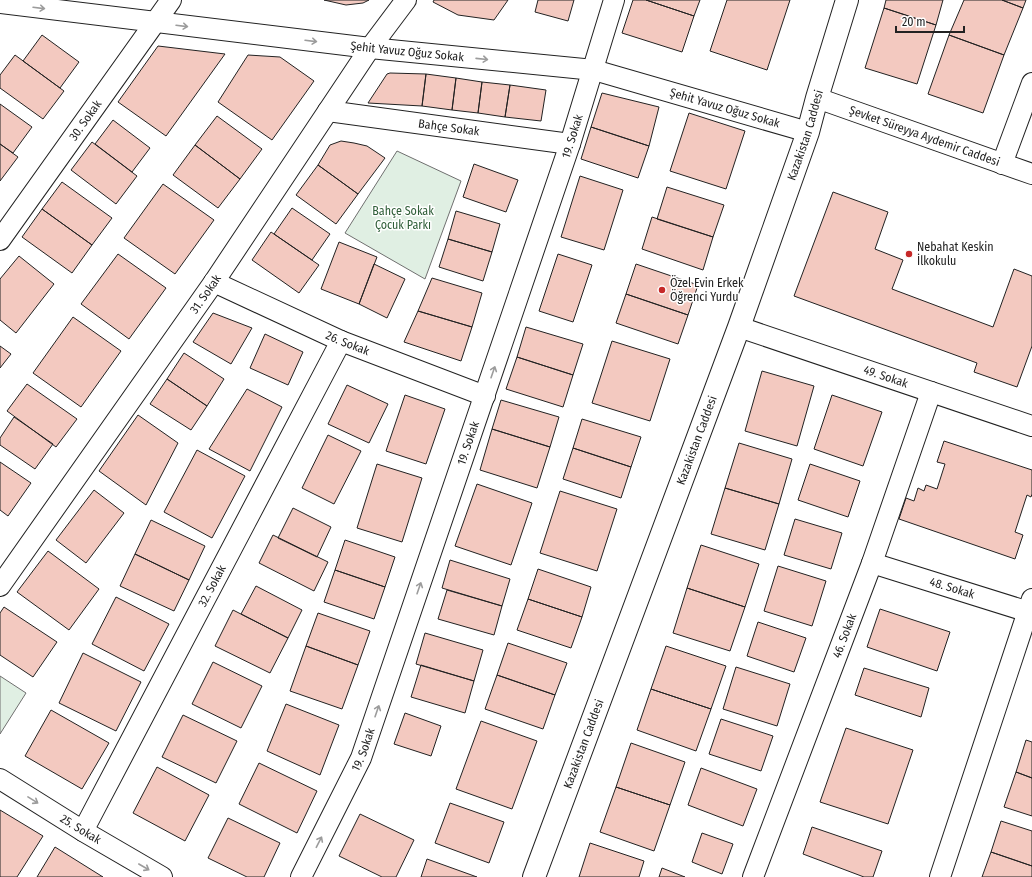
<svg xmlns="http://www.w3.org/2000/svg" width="1032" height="877" font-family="'Fira Sans Condensed',sans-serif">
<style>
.green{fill:#e0efe3;stroke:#6f6f6f}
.building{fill:#f3c9c0;stroke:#222}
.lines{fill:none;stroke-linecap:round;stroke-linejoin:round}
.minor-casing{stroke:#222;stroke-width:22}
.secondary-casing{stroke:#222;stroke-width:24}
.minor{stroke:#fff;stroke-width:20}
.secondary{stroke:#fff;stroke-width:22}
.oneway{stroke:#9c9c9c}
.poi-dot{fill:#c62828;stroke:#fff;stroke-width:1.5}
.labels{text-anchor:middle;stroke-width:3;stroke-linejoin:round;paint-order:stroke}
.street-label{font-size:12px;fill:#222;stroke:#fff}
.park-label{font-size:12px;fill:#2f5e38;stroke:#fff}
.poi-label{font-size:12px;fill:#222;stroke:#fff;text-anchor:start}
</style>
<rect width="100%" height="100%" fill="#fff"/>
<!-- green -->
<path class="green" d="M397,151l64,30 -36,98 -80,-46z
M0,676l26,17 -26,41z"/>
<!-- building -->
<path class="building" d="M324,0h45l-6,3 -17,2z
M434,0h74l-14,20 -36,-5 -25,-13z
M538,0h36l-6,21 -33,-9z
M633,0h13l48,16 -12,36 -60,-19z
M646,0h54l-6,16z
M727,0h63l-23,70 -57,-19z
M886,0h57l-7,25 -52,-17z
M964,0h38l21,8 -19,47 -55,-20z
M1002,0h24l-3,8z
M884,8l52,17 -19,59 -52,-16z
M42,35l37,27 -19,26 -37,-27z
M949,35l55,20 -21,58 -55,-19z
M158,46l67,8 -59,82 -48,-34z
M15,55l49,36 -21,28 -43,-31v-13z
M248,55l32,2 34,24 -42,59 -54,-38z
M390,73l36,1 -4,32 -54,-3 19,-29z
M426,74l30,4 -4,32 -30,-4z
M456,78l26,4 -4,31 -26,-3z
M482,82l28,3 -5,32 -27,-4z
M510,85l36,5 -5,31 -36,-4z
M602,93l57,14 -10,39 -58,-19z
M0,104l32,23 -19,26 -13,-9z
M689,113l56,18 -19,58 -56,-18z
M217,116l45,33 -22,30 -45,-34z
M113,120l37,28 -18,24 -37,-28z
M591,127l58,19 -11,32 -57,-19z
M341,141l13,2 13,3 18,12 -27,36 -40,-29 12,-20z
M92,142l45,34 -21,28 -45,-34z
M0,144l18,13 -18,24z
M195,145l45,34 -22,29 -45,-33z
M474,164l44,16 -12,32 -43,-15z
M318,165l40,29 -22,30 -40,-29z
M580,176l43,14 -19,60 -43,-13z
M62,182l50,36 -20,27 -50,-36z
M163,184l51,36 -39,54 -51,-36z
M667,187l57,18 -11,32 -56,-18z
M833,192l55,20 -13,37 28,11 -11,29 101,38 21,-58 18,7v70l-15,41 -43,-15 3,-9 -183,-67z
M292,208l38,26 -18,26 -38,-26z
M42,209l50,36 -20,28 -50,-36z
M456,211l44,13 -8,28 -44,-13z
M652,217l61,20 -10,33 -61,-21z
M271,232l48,33 -20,28 -47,-33z
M448,239l44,13 -9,29 -44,-14z
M339,242l38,15 -18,47 -38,-15z
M118,254l48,34 -37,51 -48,-35z
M558,254l34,11 -19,57 -34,-11z
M19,256l35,28 -38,49 -16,-13v-41z
M374,264l31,15 -18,39 -28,-14z
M636,264l62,21 -10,30 -62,-21z
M432,278l50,15 -10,34 -54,-16z
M626,294l62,21 -10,29 -62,-21z
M418,311l54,16 -11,34 -57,-19z
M213,313l39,15 -21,36 -38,-22z
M73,317l48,34 -40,56 -48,-34z
M526,327l57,17 -10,31 -56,-18z
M265,334l38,18 -15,33 -38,-17z
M612,341l58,18 -20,62 -58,-18z
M0,346l11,8 -11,14z
M184,353l40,26 -17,27 -40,-27z
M517,357l56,18 -10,32 -57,-18z
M762,371l52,15 -17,60 -52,-15z
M167,379l40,27 -16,24 -41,-26z
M27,384l50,35 -21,28 -49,-36z
M347,385l41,19 -19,39 -41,-19z
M247,389l35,18 -32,64 -41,-22z
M405,395l40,14 -19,55 -40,-13z
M832,395l50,17 -19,54 -49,-17z
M501,400l58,17 -9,30 -58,-18z
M138,415l40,28 -32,62 -47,-34z
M14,417l39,27 -18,25 -35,-24v-7z
M582,419l59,18 -10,30 -58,-19z
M492,429l58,18 -13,41 -57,-18z
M328,435l33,16 -27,53 -32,-16z
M944,441l88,29v24l-1,3 -4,-2 -12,37 8,3 -8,24 -116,-40 7,-21 8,3 4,-13 6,3 2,-6 11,4 8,-25 -8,-2z
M739,443l53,16 -13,45 -54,-16z
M573,448l58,19 -10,31 -58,-19z
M197,450l48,26 -33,62 -48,-26z
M0,462l31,21 -23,33 -8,-6z
M377,464l45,14 -20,64 -45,-14z
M810,464l50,17 -12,36 -50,-17z
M477,484l55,19 -21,62 -56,-19z
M725,488l54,16 -14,46 -54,-16z
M94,490l30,23 -38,50 -30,-23z
M560,491l57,18 -20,62 -57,-18z
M293,508l38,19 -14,30 -39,-19z
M795,519l47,14 -11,36 -47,-14z
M151,520l54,26 -16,34 -54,-26z
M273,535l55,27 -14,29 -55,-28z
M345,540l50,17 -10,30 -50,-17z
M701,545l58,19 -14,43 -58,-19z
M48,551l51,38 -30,41 -52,-38z
M135,554l54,26 -15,31 -54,-25z
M450,560l60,19 -8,27 -60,-18z
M778,566l48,15 -14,45 -48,-15z
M538,569l53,18 -9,30 -54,-18z
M335,570l50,17 -11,32 -50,-17z
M256,586l46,24 -14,28 -47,-24z
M687,588l58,19 -15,44 -57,-18z
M447,590l55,16 -8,29 -56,-16z
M116,597l53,27 -25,47 -52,-27z
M528,599l54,18 -11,31 -54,-18z
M4,607l53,35 -24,35 -33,-22v-42z
M880,609l70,23 -13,39 -70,-24z
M233,610l55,28 -18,35 -55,-27z
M318,613l52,18 -12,34 -52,-19z
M758,622l48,16 -12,34 -47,-16z
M425,633l58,17 -9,31 -58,-17z
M508,643l59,20 -12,32 -58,-20z
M306,646l52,19 -16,44 -52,-18z
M666,646l60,20 -15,43 -60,-20z
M83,653l58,29 -25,49 -57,-28z
M213,662l49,24 -21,42 -49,-24z
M421,665l53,16 -9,32 -54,-16z
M736,667l54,17 -13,42 -54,-17z
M864,668l65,20 -8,29 -66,-22z
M497,675l58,20 -12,34 -58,-20z
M651,689l60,20 -15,42 -59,-21z
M286,704l53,21 -19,50 -53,-24z
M51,710l58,33 -27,46 -57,-33z
M405,713l36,13 -10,30 -37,-12z
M183,715l54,26 -21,42 -54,-26z
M721,719l52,17 -12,35 -52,-17z
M481,721l56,20 -25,68 -56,-20z
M846,728l67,22 -25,74 -68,-22z
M1026,740l6,2v36l-16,-6z
M631,743l54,19 -15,43 -54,-18z
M259,763l58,28 -20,42 -58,-29z
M157,767l52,28 -24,46 -52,-28z
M701,768l56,21 -14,37 -55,-21z
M1016,772l16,6v38l-28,-9z
M616,787l54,18 -16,46 -54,-19z
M450,803l54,19 -15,41 -54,-20z
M0,810l43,26 -26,41h-17z
M360,814l54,26 -18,37h-14l-43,-21z
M228,818l52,25 -16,34h-17l-39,-19z
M1001,821l31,10v35l-41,-14z
M812,827l70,24 -9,26h-9l-61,-23z
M702,833l31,11 -11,30 -30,-12z
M590,843l54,18 -5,16h-60z
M55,847l48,30h-66z
M991,852l41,14v11h-50z
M427,859l50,18h-56z
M662,868l23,9h-26z"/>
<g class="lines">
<defs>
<g id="minor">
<path id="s1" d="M0,3l370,45 224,22 214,62"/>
<path id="s2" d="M817,98l215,76"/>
<path id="s3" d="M328,111l242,33"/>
<path d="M1002,164l30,-81"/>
<path id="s4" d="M0,240l171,-240"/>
<path id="s5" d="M214,282l127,59 144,55"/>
<path id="s6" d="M739,327l293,99"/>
<path id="s7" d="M872,563l160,50"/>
<path id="s8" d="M0,586l214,-304 156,-234 36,-48"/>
<path id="s9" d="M0,779l83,52 79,46"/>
<path id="s10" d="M83,831l258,-490"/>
<path id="s11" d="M301,877l60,-119 209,-614 44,-144"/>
<path id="s12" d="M753,877l119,-314 59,-171"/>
<path d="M940,877l92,-278"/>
</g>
<g id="secondary">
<path id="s13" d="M534,877l205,-550 69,-195 9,-34 30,-98"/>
</g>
</defs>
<!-- minor casing -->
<use href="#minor" class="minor-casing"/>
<!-- secondary casing -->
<use href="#secondary" class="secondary-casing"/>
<!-- minor -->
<use href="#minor" class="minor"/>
<!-- secondary -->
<use href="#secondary" class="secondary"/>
</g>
<!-- one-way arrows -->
<defs><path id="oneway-shaft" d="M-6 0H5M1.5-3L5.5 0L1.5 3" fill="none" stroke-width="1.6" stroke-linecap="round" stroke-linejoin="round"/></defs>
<g class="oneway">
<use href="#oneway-shaft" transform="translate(39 8) rotate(7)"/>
<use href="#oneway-shaft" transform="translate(182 26) rotate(7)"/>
<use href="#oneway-shaft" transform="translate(311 41) rotate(7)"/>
<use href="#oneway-shaft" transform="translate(482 59) rotate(6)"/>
<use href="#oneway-shaft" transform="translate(493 372) rotate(-71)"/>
<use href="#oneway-shaft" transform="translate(419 588) rotate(-71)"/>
<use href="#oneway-shaft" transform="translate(377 711) rotate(-71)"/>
<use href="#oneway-shaft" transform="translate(33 800) rotate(32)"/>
<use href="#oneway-shaft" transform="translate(319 842) rotate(-63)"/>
<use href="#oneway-shaft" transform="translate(144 867) rotate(30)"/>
</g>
<!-- markers -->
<g class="poi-dot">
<circle cx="909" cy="254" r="4"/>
<circle cx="662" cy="290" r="4"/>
</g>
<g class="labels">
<!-- street labels -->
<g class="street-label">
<text dy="4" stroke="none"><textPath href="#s1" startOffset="410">Şehit Yavuz Oğuz Sokak</textPath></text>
<text dy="4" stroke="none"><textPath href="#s1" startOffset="734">Şehit Yavuz Oğuz Sokak</textPath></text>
<text dy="4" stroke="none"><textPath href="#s4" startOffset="147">30. Sokak</textPath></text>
<text dy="4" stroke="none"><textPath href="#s3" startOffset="122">Bahçe Sokak</textPath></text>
<text dy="4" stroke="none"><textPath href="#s13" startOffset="790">Kazakistan Caddesi</textPath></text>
<text dy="4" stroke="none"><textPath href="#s11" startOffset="790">19. Sokak</textPath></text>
<text dy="4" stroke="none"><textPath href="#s2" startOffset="114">Şevket Süreyya Aydemir Caddesi</textPath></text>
<text dy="4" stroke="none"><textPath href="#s8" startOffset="357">31. Sokak</textPath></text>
<text dy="4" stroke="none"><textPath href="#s5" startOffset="147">26. Sokak</textPath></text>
<text dy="4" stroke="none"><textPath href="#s6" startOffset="155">49. Sokak</textPath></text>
<text dy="4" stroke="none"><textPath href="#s13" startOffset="466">Kazakistan Caddesi</textPath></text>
<text dy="4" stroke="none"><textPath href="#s11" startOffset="466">19. Sokak</textPath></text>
<text dy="4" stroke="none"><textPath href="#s10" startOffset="277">32. Sokak</textPath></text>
<text dy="4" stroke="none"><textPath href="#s7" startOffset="84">48. Sokak</textPath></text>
<text dy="4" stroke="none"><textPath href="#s12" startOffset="258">46. Sokak</textPath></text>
<text dy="4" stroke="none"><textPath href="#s13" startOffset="142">Kazakistan Caddesi</textPath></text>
<text dy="4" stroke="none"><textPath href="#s11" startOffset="142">19. Sokak</textPath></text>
<text dy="4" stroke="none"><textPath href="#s9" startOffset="95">25. Sokak</textPath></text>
</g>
<!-- park labels -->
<g class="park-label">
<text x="403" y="215">Bahçe Sokak<tspan x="403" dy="14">Çocuk Parkı</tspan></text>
</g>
<!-- poi labels -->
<g class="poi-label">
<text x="917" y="251">Nebahat Keskin<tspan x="917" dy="14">İlkokulu</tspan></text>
<text x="670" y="287">Özel Evin Erkek<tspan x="670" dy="14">Öğrenci Yurdu</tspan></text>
</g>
</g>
<!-- scale -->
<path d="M896 26v6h68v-6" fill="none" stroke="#222222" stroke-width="2"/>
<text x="902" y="26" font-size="12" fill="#222222" stroke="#ffffff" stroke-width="3" paint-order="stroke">20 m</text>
</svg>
